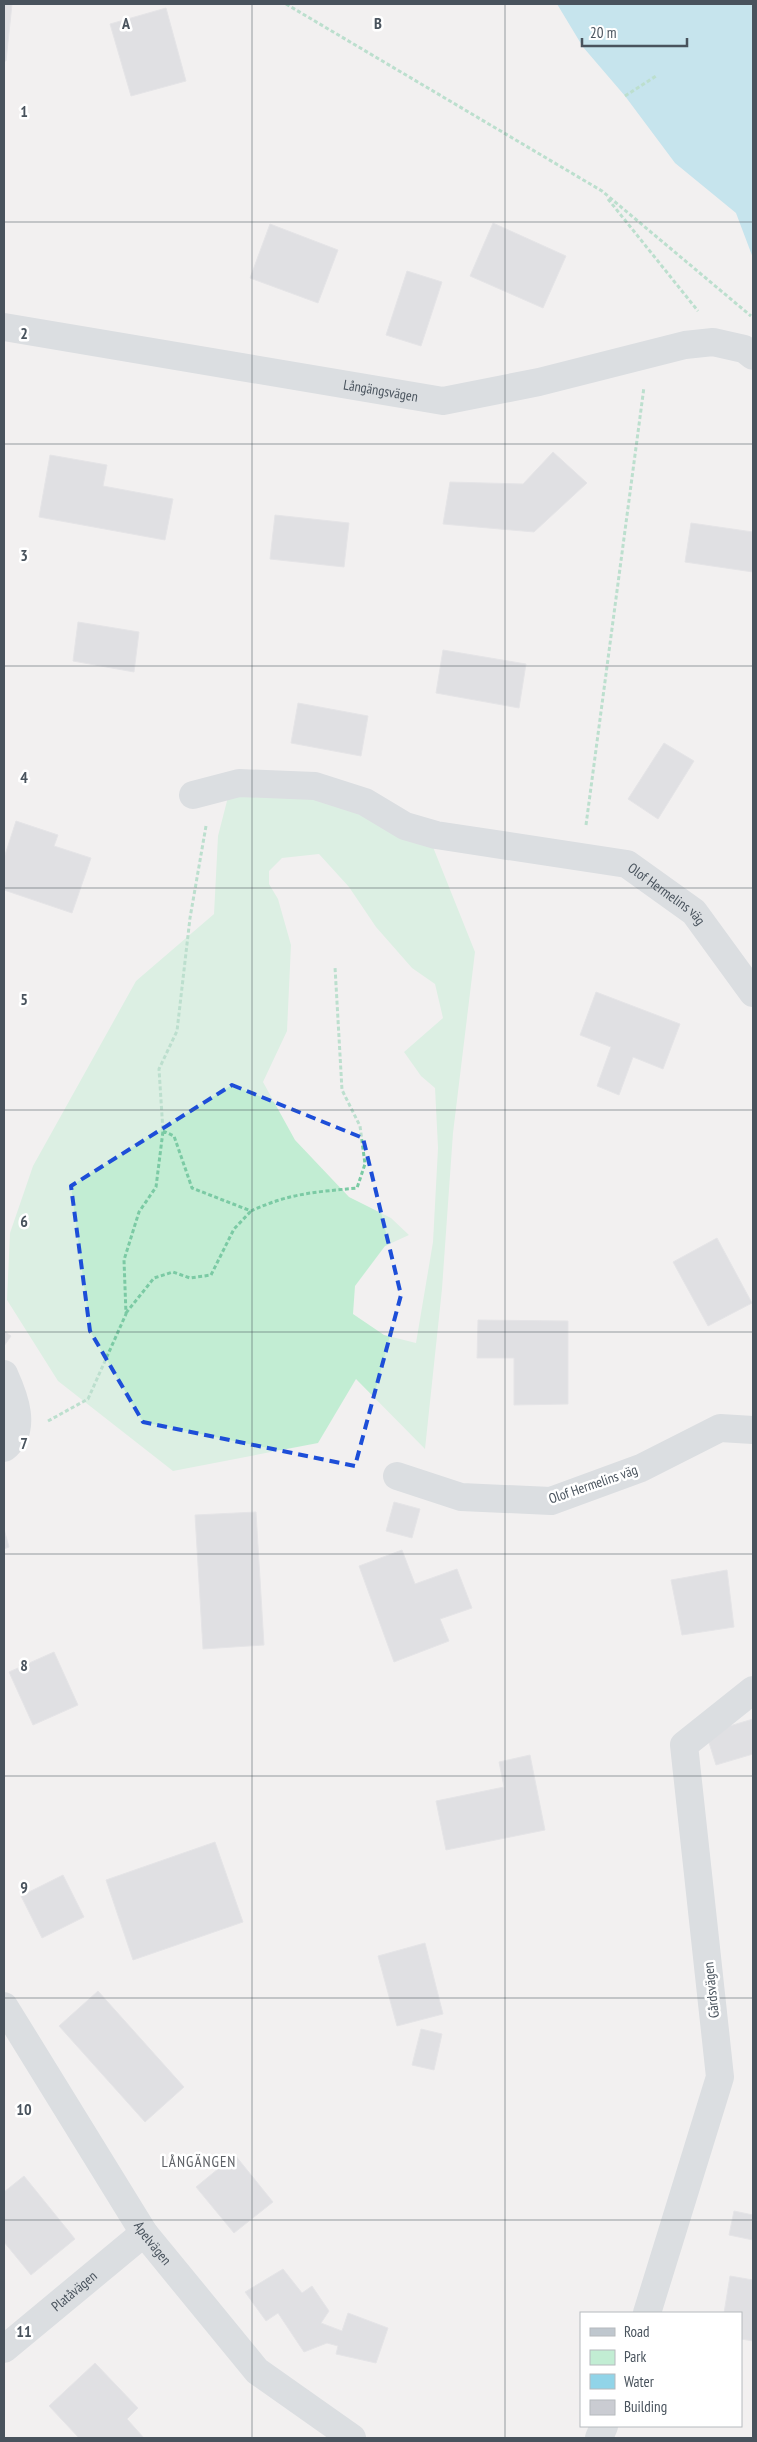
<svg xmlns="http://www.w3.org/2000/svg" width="757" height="2442" font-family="'PT Sans Narrow',sans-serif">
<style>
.green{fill:#c2edd3;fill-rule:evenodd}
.water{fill:#91d4e8}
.building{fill:#caccd2;stroke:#d5d6db}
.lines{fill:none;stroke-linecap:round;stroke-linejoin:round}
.path{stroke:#7bcaa4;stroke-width:3;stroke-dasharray:4 2.5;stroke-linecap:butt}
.minor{stroke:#bfc7ce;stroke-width:28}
.marked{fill:none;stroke:#1d4ed8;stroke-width:4;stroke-dasharray:10 6;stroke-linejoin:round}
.grid{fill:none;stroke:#49535d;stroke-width:1;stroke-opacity:0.55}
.labels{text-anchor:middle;stroke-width:5;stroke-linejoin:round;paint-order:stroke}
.street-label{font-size:14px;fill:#49535d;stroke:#fff}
.neighbourhood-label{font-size:15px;letter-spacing:1px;fill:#5d6065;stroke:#fff}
.grid-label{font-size:16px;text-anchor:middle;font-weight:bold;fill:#49535d;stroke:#fff;stroke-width:5;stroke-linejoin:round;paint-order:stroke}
</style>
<rect width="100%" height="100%" fill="#f2f0f0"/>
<!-- green -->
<path class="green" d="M288,790l139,42 48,120 -22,181 -11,156 -17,160 -69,-70 -38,64 -145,28 -115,-90 -51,-81 3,-67 23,-67 103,-185 78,-67 4,-78 10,-39zM319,854l30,33 27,40 36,41 23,16 8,34 -39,34 17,24 14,12 3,60 -5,94 -17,101 -32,-8 -31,-21 2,-28 30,-40 24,-11 -18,-17 -42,-21 -54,-57 -32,-58 24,-51 4,-86 -13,-46 -9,-15v-13l13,-13z"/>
<!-- water -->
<path class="water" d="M557,4h196v254l-17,-45 -61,-50 -50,-67 -42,-49z"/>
<!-- building -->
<path class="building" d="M4,4h8l-6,57h-2z
M166,8l20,73 -55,15 -21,-72z
M493,223l73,33 -23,52 -73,-32z
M270,224l68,26 -20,53 -68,-25z
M407,271l35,11 -21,64 -35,-11z
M553,452l34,31 -53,49 -91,-8 7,-42 73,2z
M50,455l57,10 -4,21 70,13 -8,41 -126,-23z
M275,515l74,8 -5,44 -74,-8z
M691,523l62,9v40l-68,-10z
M78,622l61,10 -5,40 -61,-11z
M443,650l83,14 -7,44 -83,-15z
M298,703l70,13 -7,40 -70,-13z
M664,743l30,18 -36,58 -30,-20z
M16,821l42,14 -4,11 37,12 -19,55 -68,-23v-32z
M596,992l84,32 -17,45 -30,-12 -14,38 -22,-9 14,-39 -31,-12z
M717,1238l35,65 -44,23 -35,-64z
M478,1320l90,1v83l-54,1v-47h-37z
M4,1331l7,5 -7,10z
M394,1502l26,7 -8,29 -26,-7z
M256,1512l8,133 -61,4 -8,-134z
M4,1529l5,18 -5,2z
M402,1550l13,34 42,-15 15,39 -32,11 9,22 -55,21 -35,-96z
M727,1570l7,57 -52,8 -11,-55z
M54,1652l24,53 -45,20 -24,-53z
M753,1719v35l-37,11 -10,-32z
M530,1755l15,75 -99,20 -10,-49 68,-14 -5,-25z
M215,1842l28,80 -110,38 -27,-80z
M63,1875l21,42 -42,21 -21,-42z
M425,1943l18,71 -46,12 -19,-70z
M98,1991l86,96 -39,35 -86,-96z
M421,2029l21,5 -8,36 -22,-5z
M235,2155l38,47 -39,31 -38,-46z
M24,2176l51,63 -44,36 -27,-33v-50z
M734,2211l19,4v25l-24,-5z
M283,2269l19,24 10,-7 17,25 -8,12 21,8 6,-18 40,15 -12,35 -40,-9 2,-8 -11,-3 -23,9 -26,-39 -12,8 -21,-29z
M730,2276l23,4v61l-12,-2v-26h-17z
M95,2363l43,45 -11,11 17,19h-65l-30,-32z"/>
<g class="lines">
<!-- path -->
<path class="path" d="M286,4l316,187 149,125
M625,96l31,-20
M608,199l90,112
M586,825l58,-438
M163,1131l11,5 18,52 59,23c39,-18 65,-19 106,-23l8,-24 -5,-38 -18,-36 -7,-123
M126,1313l28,-35 19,-6 17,6 21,-3 23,-46 17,-18
M48,1421l40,-22 38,-85 -2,-54 15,-48 17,-25 7,-56 -4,-62 18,-38 13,-113 16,-92"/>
<!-- minor -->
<g class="minor">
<path id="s1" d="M4,327l439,74 96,-19 146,-37 28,-3 31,7 9,7"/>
<path id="s2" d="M193,795l46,-12 76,3 50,16 40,24 31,9 191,29 67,48 59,81"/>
<path d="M4,1374c10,22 24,56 0,74"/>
<path d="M397,1476l64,21 90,4 90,-33 79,-40 33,2"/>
<path id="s3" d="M4,2006l140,227 113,138 95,67"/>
<path d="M647,2313l73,-236 -36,-332 69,-55"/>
<path id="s4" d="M4,2349l140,-116"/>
<path d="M599,2438l5,-12"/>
</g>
</g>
<!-- marked area -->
<path d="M0 0H757V2442H0ZM232,1085l131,53 38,157 -46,171 -212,-44 -53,-91 -19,-145z" fill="#f2f0f0" fill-opacity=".55" fill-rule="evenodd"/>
<path class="marked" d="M232,1085l131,53 38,157 -46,171 -212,-44 -53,-91 -19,-145z"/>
<!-- grid -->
<path class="grid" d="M252,4v2434M505,4v2434M4,222h749M4,444h749M4,666h749M4,888h749M4,1110h749M4,1332h749M4,1554h749M4,1776h749M4,1998h749M4,2220h749"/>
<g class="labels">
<!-- street labels -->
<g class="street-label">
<text dy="5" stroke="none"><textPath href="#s1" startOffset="382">Långängsvägen</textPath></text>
<text dy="5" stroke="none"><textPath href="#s2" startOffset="498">Olof Hermelins väg</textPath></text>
<text transform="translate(593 1484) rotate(-19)" y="5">Olof Hermelins väg</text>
<text transform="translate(711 1990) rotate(-96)" y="5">Gårdsvägen</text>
<text dy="5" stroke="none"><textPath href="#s3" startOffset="280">Apelvägen</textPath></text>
<text dy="5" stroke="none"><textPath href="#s4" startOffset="91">Platåvägen</textPath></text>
</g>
<!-- neighbourhood labels -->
<g class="neighbourhood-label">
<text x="199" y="2167">LÅNGÄNGEN</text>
</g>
</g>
<g class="grid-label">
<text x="126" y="29">A</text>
<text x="378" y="29">B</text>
<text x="24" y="117">1</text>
<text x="24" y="339">2</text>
<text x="24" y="561">3</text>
<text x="24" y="783">4</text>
<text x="24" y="1005">5</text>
<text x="24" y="1227">6</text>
<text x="24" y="1449">7</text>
<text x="24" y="1671">8</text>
<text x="24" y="1893">9</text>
<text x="24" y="2115">10</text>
<text x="24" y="2337">11</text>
</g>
<!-- border -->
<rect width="757" height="2442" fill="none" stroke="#49535d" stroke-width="10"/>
<!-- legend -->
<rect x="580" y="2312" width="162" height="115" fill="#ffffff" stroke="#b6babe"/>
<rect x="590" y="2328" width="25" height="8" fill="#bfc7ce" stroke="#b6babe"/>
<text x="624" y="2337" font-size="15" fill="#49535d">Road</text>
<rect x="590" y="2350" width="25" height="15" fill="#c2edd3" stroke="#b6babe"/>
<text x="624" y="2362" font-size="15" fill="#49535d">Park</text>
<rect x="590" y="2374" width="25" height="15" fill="#91d4e8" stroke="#b6babe"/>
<text x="624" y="2387" font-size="15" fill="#49535d">Water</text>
<rect x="590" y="2400" width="25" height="15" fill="#caccd2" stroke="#b6babe"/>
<text x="624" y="2412" font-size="15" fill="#49535d">Building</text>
<!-- scale -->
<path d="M582 38v8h105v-8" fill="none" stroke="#49535d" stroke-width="2.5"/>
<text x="590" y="38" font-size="15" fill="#49535d" stroke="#ffffff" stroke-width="4" paint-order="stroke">20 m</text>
</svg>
